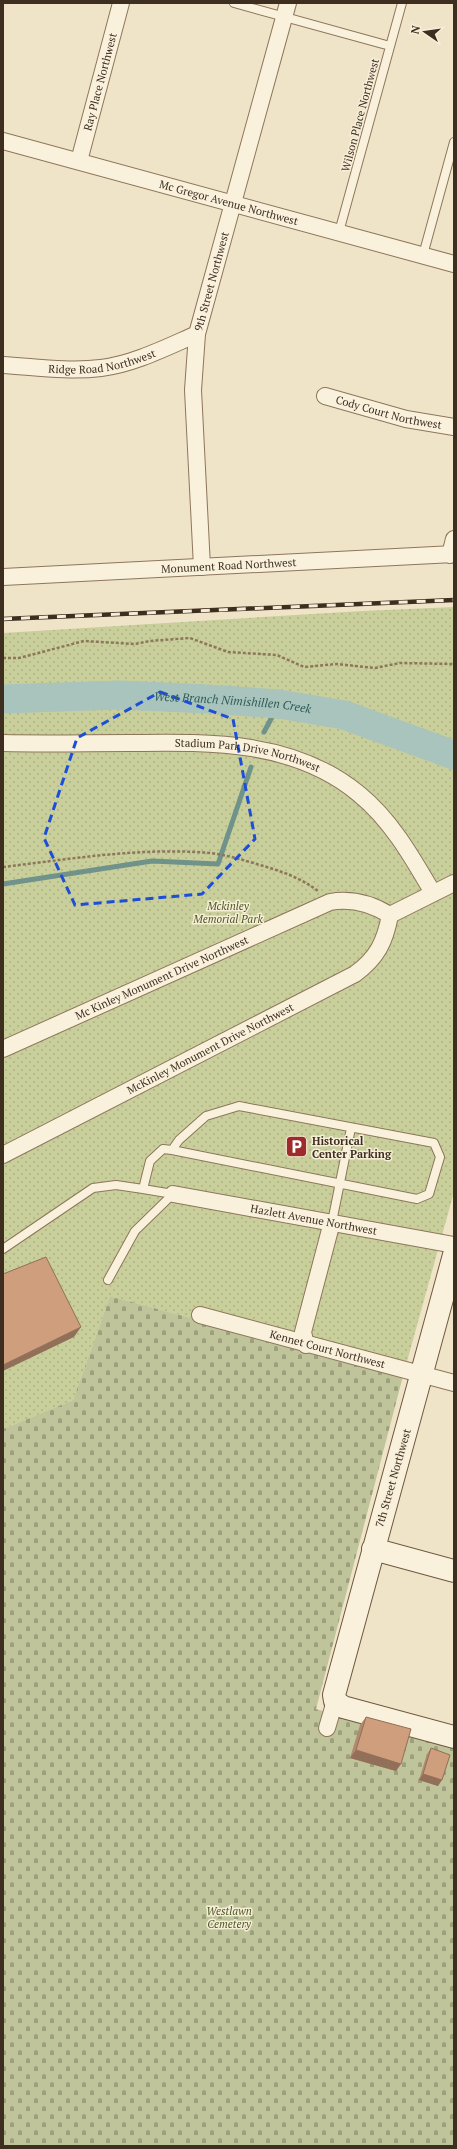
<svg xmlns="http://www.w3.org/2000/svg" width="457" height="2149" font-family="'PT Serif',serif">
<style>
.green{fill:url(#green-dots)}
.cemetery{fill:url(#cemetery-stones)}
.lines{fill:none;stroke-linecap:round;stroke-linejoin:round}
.stream{stroke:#6f938a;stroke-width:5}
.river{stroke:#a9c4bc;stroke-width:29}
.lane-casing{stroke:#8d765c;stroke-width:10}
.street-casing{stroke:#8d765c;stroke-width:18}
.secondary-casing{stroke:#6f573f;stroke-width:24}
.path{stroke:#8d765c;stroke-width:2.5;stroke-dasharray:3 2;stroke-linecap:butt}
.lane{stroke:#faf1dc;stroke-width:8}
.street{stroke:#faf1dc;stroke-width:16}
.secondary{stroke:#faf1dc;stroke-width:22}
.rail-casing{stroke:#3d2e20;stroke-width:4.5}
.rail{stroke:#f7eed8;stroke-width:3;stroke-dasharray:9;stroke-linecap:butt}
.wall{fill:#b2896c}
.shaded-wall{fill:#916f58}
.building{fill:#cf9f7d;stroke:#916f58}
.marked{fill:none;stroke:#1d4ed8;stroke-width:3;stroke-dasharray:8 5;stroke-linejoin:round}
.labels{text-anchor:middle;stroke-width:3;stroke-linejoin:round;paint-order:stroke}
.street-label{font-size:11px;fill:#3d2e20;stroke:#f7eed8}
.park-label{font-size:11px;font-style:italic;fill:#4d5a26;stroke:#f7eed8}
.poi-label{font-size:11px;font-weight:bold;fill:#3d2e20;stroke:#f7eed8;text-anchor:start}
.water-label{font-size:12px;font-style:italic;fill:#2f5d5a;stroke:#f7eed8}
</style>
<defs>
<pattern id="green-dots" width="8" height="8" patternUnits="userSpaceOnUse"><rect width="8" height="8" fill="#c9cf9b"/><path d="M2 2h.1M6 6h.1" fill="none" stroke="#aeb285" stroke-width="1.8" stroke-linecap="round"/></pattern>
<pattern id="cemetery-stones" width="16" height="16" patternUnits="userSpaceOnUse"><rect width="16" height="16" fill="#bfc49a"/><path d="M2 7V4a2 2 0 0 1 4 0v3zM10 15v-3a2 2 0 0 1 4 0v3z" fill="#9ca07d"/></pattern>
</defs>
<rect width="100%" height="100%" fill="#f0e4c8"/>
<!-- green -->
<path class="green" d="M454,607v585l-51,184 -293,-80 -37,104 -70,29v-796l359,-22z"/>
<!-- cemetery -->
<path class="cemetery" d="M110,1296l293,80 -87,333 138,39v398h-451v-717l70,-29z"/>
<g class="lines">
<!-- stream -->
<path class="stream" d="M264,732l15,-28
M3,884l149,-23 66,3 33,-97"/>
<!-- river -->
<path class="river" id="s1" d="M3,699l117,-4 88,4 71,5 65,11 110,40"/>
<defs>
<path id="lane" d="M234,3l156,43
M339,232l63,-229
M423,255l31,-113
M172,1150l245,49 12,-5 11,-37 -6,-14 -195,-37 -33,10 -27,24 -7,10 -9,-1 -13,12 -7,28 30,5
M332,1222l19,-94
M3,1249l90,-61 23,-3 27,4
M108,1280l27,-49 38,-37"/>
<g id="street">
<path id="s2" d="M3,141l451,123"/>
<path id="s3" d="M79,161l42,-158"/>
<path id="s4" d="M3,365c32,2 66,7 98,3 33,-4 66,-21 96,-34"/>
<path id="s5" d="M325,396l81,23 48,8"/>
<path d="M450,555l4,-16"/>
<path id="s6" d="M202,567l-9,-177 4,-56 91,-331"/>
<path id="s7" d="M3,577l451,-23"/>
<path id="s8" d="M3,743c42,1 85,0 127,0 80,-1 164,-3 229,51 32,26 53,63 74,99"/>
<path d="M390,915l64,-32"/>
<path id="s9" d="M3,1049l327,-147c21,-4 42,2 60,13"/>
<path id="s10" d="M3,1155l352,-181c22,-16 30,-32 35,-59"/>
<path id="s11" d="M173,1194l281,51"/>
<path id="s12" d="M200,1315l254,68"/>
<path d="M306,1345l-3,-13 29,-110"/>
<path d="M327,1728l8,-27"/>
</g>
<path id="secondary" d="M454,1255l-120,440 1,6 8,6 111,30
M373,1549l81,22"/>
</defs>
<!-- lane casing -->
<use href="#lane" class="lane-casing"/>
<!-- street casing -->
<use href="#street" class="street-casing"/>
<!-- secondary casing -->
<use href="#secondary" class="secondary-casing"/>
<!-- path -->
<path class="path" d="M3,658h16l65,-17 51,3 15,-3 40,-3 38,14 49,3 27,12 33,-3 38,4 25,-5 54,1
M3,867c68,-8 138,-20 207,-14 17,2 33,7 50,12 21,6 41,13 58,26"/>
<!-- lane -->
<use href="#lane" class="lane"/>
<!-- street -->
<use href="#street" class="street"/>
<!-- secondary -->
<use href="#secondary" class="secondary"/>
<defs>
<path id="rail" d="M3,619l451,-19"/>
</defs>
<!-- rail casing -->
<use href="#rail" class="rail-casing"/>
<!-- rail -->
<use href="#rail" class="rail"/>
</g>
<!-- wall -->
<path class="wall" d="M366,1717l30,54 -46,-13 10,-33z
M431,1748l7,38 -19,-6 8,-26z"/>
<!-- shaded-wall -->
<path class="shaded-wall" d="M81,1327l-7,10 -71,34v-6z
M356,1750l45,14 -5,7 -46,-13z
M423,1774l19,6 -4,6 -19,-6z"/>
<!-- building -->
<path class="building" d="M46,1257l35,70 -78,38v-91z
M366,1717l45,12 -10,35 -45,-14z
M431,1748l19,7 -8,25 -19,-6z"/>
<!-- marked area -->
<path class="marked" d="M160,692l73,27 22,120 -53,55 -127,11 -31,-67 33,-100z"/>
<!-- icons -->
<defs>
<symbol id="parking-square" viewBox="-11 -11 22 22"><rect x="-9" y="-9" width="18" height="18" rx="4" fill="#9e2a2b" stroke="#f7eed8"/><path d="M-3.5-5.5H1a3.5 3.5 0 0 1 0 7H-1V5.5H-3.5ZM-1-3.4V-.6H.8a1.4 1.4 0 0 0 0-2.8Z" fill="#fff"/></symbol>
</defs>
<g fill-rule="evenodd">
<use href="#parking-square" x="284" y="1134" width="25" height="25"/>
</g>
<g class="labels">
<!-- street labels -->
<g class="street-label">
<text dy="4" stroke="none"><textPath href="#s3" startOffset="82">Ray Place Northwest</textPath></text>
<text transform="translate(360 115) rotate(-75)" y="4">Wilson Place Northwest</text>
<text dy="4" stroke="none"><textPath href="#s2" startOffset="234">Mc Gregor Avenue Northwest</textPath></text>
<text dy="4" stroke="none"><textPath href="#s6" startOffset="288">9th Street Northwest</textPath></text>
<text dy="4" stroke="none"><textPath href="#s4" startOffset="100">Ridge Road Northwest</textPath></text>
<text dy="4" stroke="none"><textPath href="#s5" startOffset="66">Cody Court Northwest</textPath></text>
<text dy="4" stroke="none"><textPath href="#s7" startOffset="226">Monument Road Northwest</textPath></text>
<text dy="4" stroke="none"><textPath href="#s8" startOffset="246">Stadium Park Drive Northwest</textPath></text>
<text dy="4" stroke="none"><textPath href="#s9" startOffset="174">Mc Kinley Monument Drive Northwest</textPath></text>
<text dy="4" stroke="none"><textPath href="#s10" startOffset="233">McKinley Monument Drive Northwest</textPath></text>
<text dy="4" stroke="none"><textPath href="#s11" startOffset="143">Hazlett Avenue Northwest</textPath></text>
<text dy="4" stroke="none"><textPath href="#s12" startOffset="132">Kennet Court Northwest</textPath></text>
<text transform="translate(393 1478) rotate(-74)" y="4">7th Street Northwest</text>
</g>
<!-- park labels -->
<g class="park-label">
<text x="228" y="910">Mckinley<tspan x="228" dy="13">Memorial Park</tspan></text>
<text x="229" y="1915">Westlawn<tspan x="229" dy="13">Cemetery</tspan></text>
</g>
<!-- poi labels -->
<g class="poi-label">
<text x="312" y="1145">Historical<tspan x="312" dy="13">Center Parking</tspan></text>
</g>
<!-- water labels -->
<g class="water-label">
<text dy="4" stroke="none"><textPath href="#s1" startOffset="230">West Branch Nimishillen Creek</textPath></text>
</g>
</g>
<!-- border -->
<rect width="457" height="2149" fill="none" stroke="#3d2e20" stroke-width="8"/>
<!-- north arrow -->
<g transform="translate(425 32) rotate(283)" stroke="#f7eed8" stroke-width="3" paint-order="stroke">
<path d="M0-3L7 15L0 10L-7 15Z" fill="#3d2e20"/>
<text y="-6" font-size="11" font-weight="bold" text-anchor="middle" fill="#3d2e20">N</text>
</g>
</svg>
